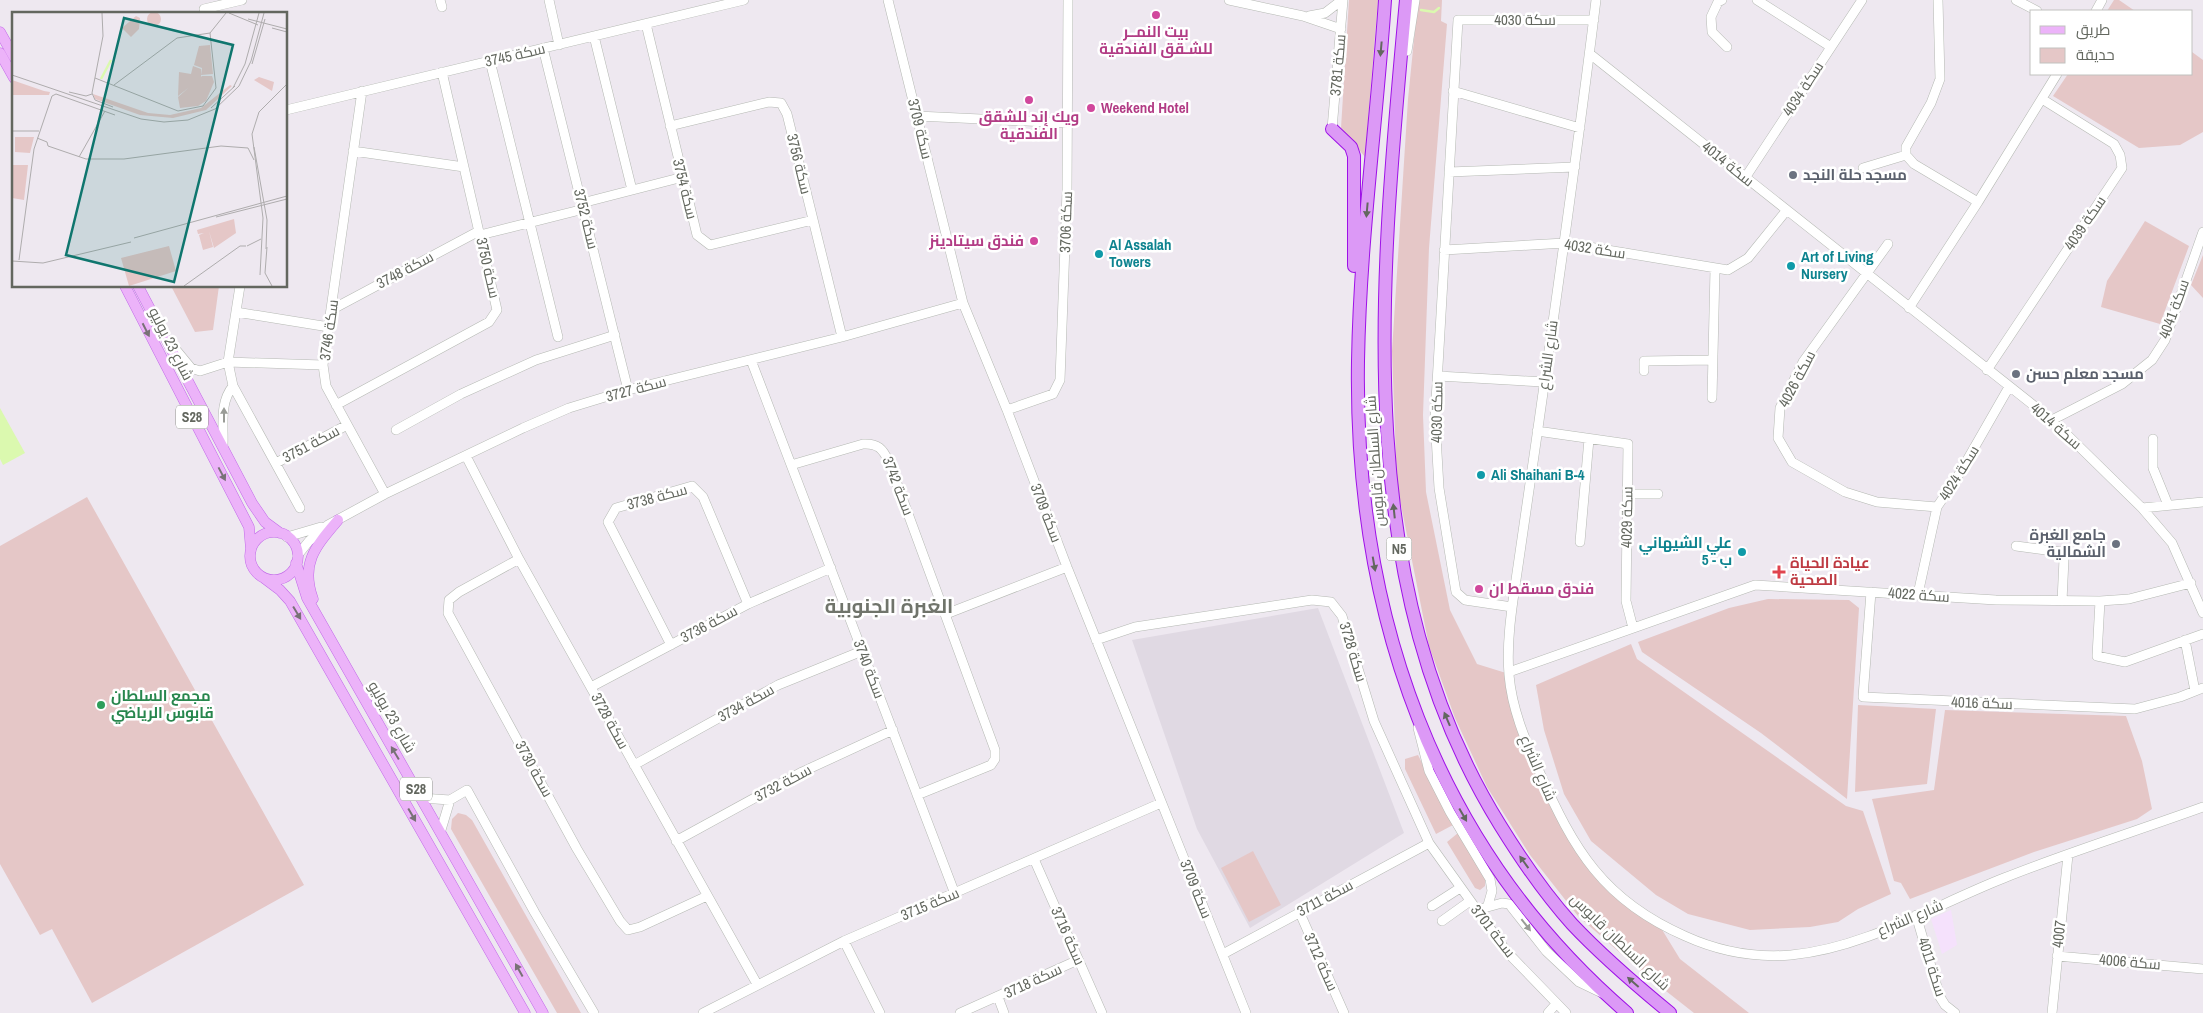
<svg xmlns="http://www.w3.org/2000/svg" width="2203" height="1013" font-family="'Archivo Narrow',Cairo,sans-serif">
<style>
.commercial{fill:#f5e1fc}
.education{fill:#e0d9e3}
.green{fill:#e5c7c7}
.water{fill:#dbf9af}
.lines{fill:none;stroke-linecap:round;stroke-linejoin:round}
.stream{stroke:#dbf9af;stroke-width:2.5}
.minor-casing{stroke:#b5b9b3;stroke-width:10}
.major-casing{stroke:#c169e8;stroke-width:11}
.highway-casing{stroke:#9e11e7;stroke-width:14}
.minor{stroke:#fff;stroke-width:9}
.major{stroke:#ecb3f9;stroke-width:10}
.highway{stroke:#dc99f6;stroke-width:12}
.oneway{fill:#63675f}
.oneway2{fill:#787276}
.oneway3{fill:#9a9c97}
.hotel-dot{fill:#d1479c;stroke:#fff;stroke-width:2}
.worship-dot{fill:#6b7280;stroke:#fff;stroke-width:2}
.culture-dot{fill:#0f9aa8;stroke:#fff;stroke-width:2}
.health-dot{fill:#e0444e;stroke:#fff;stroke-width:2}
.leisure-dot{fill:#2e9e5b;stroke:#fff;stroke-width:2}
.labels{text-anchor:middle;stroke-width:5;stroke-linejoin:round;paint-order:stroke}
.shield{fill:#fff;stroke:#92958f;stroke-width:1}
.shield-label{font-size:14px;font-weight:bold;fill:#63675f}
.street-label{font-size:15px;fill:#63675f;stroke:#fff}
.hotel-label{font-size:15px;font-weight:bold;fill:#b23c85;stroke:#fff}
.worship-label{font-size:15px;font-weight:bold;fill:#5b616d;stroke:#fff;text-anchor:start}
.culture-label{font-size:15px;font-weight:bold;fill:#0d838f;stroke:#fff;text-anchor:start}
.health-label{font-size:15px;font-weight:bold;fill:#be3a42;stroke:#fff;text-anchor:start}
.leisure-label{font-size:15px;font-weight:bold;fill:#27864d;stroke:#fff;text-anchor:start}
.district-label{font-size:20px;font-weight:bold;fill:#70746b;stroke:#fff}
.inset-river{fill:none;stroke:#dbf9af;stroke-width:2.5}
.inset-road{fill:none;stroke:#aeacad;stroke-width:1}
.view{fill:#0f766e;fill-opacity:0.15;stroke:#0f766e;stroke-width:2.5}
.inset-edge{fill:none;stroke:#63675f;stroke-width:2.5}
</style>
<rect width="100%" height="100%" fill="#eee8f0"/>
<!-- commercial -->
<path class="commercial" d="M1951,910l6,35 -15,9 -11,-35z"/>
<!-- education -->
<path class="education" d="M1318,608l86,225 -154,95 -53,-99 -65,-189z"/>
<!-- green -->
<path class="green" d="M1349,0h29l-13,157 -24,-29z
M1418,0h24l-1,21 6,3 -18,224 -6,167 3,77 24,118 27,54 29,9 45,134 14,27 21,31 35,37 40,26 19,31 69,54h-55l-51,-40 -65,-57 -48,-61 -43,-68 -32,-69 -26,-72 -32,-161 -5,-134 16,-252z
M2114,0h5l16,11h-28z
M2192,52l11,8v72l-23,13 -41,3 -86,-52 15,-22h124z
M2145,221l44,25 -29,78 -59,-17 6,-26z
M2203,255v43l-12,-13z
M171,286h48l-6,44 -18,2z
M87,497l217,388 -212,118 -40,-74 -12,6 -40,-71v-318z
M1768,599l81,1 10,8 -12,191 -86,-66 -119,-81 -4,-10 91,-34z
M1631,644l6,15 209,147 17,5 28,83 -33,15 -20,13 -28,5 -60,3 -62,-16 -32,-19 -65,-54 -27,-47 -20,-64 -8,-45z
M1858,705l78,4 -9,75 -72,8z
M1945,710l181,6 16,45 10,48 -15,10 -103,33 -124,47 -9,-16 -7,-2 -22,-82 62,-9z
M1418,755l35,70 -17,9 -31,-65v-10z
M458,813l8,2 6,5 109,193h-24l-106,-184 1,-10z
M1458,833l27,44v9l-5,4 -5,-2 -28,-46z
M1253,851l28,54 -32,17 -28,-54z"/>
<!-- water -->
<path class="water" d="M0,408l25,45 -22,12 -3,-6z"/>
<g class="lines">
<!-- stream -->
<path class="stream" d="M1421,10l13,2 5,-4"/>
<defs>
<path id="minor" d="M440,0l2,7
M549,0l10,45
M888,0l75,303 44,107 60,157 179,446
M1229,0l74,16 38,13
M1596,0c-18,148 -39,295 -60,442 -6,41 -12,82 -18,124 -5,35 -12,73 -9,109 3,34 16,65 30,96 35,79 64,129 146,165 33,15 69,22 106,19 75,-7 144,-50 213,-77 65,-26 133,-47 199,-71
M1722,0l-4,2 -7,15 1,15 15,15
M1757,0l74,47
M1938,0l2,79 -9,24 -25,44v8l8,9 64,38
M2016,0l21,11
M204,9l38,-9
M2096,11l6,-11
M1309,16l16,-3 17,-13
M646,24l51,211 13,10 103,-25
M594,36l38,154
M543,48l85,342
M1407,51l8,-51
M1590,54l462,366 90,88 30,35 31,70
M490,61l68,276
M362,91l-39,274 3,21 59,108
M1453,91l127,37
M286,110l458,-110
M917,116l151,7
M670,126l99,-24 12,1 6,11 55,223
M1332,129l11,-129
M353,151l111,16
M1863,168l43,-13
M1449,172l126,-5
M1745,178l117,-178
M582,203l101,-26
M480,235l104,-26
M1888,244l-85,118 -23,46 -2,30 14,24 53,30 32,10 60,5
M1444,250l121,-7 163,27 20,-12 38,-47
M240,286l-12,76 5,24 67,122
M1909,308l69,-106 79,-128
M331,310l148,-79
M236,312l93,15
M172,345l19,23 9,3 28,-9 95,3
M751,360l204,534
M1987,370l135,-202 -2,-13 -6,-11 -72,-45
M1644,371v-10l68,-1
M1438,376l106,6
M1712,398l3,-129
M336,405l153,-83 8,-12 -55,-238
M1007,410l46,-16 7,-14 7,-189 1,-191
M2052,420l70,-36 30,-24 13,-20 38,-108
M396,430l65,-36 75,-34 79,-25
M1537,431l91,13 -2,157 7,27
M2153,439v29l15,37
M223,446c1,-20 -4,-43 10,-60
M466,456l53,103 238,425
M276,463l71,-38
M791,465l72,-21c15,-1 20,5 26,18l106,288v9l-4,6 -74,30
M1627,494h31
M2142,508l61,-6
M287,537l34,-10
M1580,542l9,-103
M2016,546l45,6 3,7 -2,42
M297,556l12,-15 19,-16 57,-31 138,-66 46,-20 59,-18 214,-53 121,-34
M519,559l-60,33 -10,8 -1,13 129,236 43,72 8,9 12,-3 67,-31
M1871,592l-8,105 272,12 45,-12 23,-9
M1918,594l19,-87 21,-31 51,-89
M2100,601l-3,55 28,6 78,-28
M1512,607l-47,-7 -9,-8 -17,-104 -4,-70 23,-398h136
M946,614l121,-47
M1096,640l39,-13 177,-27 19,2 11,14 32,105 55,122 78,109 59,61
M2185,640l10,51
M671,645l-63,-123 8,-14 76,-22 11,11 45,107
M1509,672l246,-87 241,15 104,1 29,-2 62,-16
M591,687l157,-83 83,-36
M1418,728l11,43 21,41 40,67 2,12 -4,14
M634,765l144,-80 84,-34
M421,798l29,2 17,-10 68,123 59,100
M441,830l9,-30
M676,841l126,-69 91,-42
M1034,859l68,154
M1432,906l28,-18
M1484,908l18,-5 7,1 37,47 33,31 25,12
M1299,911l45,102
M1916,915l24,82 5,8 10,8
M1442,921l28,-20
M844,941l36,72
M1223,954l206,-111
M2057,956l146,13
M998,997l6,16
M703,1013l141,-72 317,-138
M960,1013l118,-53
M1548,1013l8,-9
M2052,1013l16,-158"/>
<path id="major" d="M0,32l14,25
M0,53l14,25
M125,286l124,241 2,23
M138,286l114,217 13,19 15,11
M250 556a24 24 0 1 1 48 0a24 24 0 1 1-48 0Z
M296,563l11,35 236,415
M264,578l16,12 10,11 235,412
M313,599c-13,-36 3,-53 25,-79"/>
<path id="highway" d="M1385,0c-8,120 -25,240 -27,361 -4,251 75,485 269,652
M1406,0c-25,274 -58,580 94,825 21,34 45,69 72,99 30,32 64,61 98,89
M1332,129l19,18 3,9v110"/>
</defs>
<!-- minor casing -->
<use href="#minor" class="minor-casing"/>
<!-- major casing -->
<use href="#major" class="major-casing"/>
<!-- highway casing -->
<use href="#highway" class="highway-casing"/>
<!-- minor -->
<use href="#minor" class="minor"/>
<!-- major -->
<use href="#major" class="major"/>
<!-- highway -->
<use href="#highway" class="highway"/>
</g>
<!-- one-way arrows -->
<defs><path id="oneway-solid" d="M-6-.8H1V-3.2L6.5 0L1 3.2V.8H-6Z" transform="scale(1.25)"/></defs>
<g class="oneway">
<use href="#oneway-solid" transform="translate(1381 49) rotate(95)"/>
<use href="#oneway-solid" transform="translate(1367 210) rotate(95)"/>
<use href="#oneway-solid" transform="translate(1394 511) rotate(-96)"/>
<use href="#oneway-solid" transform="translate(1374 564) rotate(80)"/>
<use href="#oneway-solid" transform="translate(1447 719) rotate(-113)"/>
<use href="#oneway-solid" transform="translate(1463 815) rotate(60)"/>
<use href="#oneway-solid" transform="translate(1524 862) rotate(-126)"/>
<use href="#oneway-solid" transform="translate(1633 982) rotate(-139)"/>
</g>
<g class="oneway2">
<use href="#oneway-solid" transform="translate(146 330) rotate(63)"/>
<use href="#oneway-solid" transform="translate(222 474) rotate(62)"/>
<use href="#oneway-solid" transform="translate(297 613) rotate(59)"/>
<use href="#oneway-solid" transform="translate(395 753) rotate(-121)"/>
<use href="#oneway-solid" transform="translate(412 815) rotate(60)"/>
<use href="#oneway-solid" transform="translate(519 970) rotate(-119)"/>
</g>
<g class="oneway3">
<use href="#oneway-solid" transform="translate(224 415) rotate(-90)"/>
<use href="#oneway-solid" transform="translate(1526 925) rotate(52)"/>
</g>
<!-- markers -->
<g class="hotel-dot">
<circle cx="1156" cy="15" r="5"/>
<circle cx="1029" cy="100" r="5"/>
<circle cx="1091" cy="108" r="5"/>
<circle cx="1034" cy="241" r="5"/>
<circle cx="1479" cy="589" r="5"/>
</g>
<g class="worship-dot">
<circle cx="1793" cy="175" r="5"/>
<circle cx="2016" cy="374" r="5"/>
<circle cx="2116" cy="544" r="5"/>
</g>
<g class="culture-dot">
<circle cx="1099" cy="254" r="5"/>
<circle cx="1791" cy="266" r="5"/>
<circle cx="1481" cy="475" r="5"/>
<circle cx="1742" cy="552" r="5"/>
</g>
<path class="health-dot" d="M1776.5 564.5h5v5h5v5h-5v5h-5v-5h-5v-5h5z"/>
<circle class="leisure-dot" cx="101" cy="705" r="5"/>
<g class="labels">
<!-- shield labels -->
<g class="shield">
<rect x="176" y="405.5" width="32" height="23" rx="4"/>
<rect x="1386.5" y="537.5" width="25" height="23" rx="4"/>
<rect x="400" y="777.5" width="32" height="23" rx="4"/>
</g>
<g class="shield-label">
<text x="192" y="422">S28</text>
<text x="1399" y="554">N5</text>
<text x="416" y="794">S28</text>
</g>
<!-- street labels -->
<g class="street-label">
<text x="1525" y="25">سكة 4030</text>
<text transform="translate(515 55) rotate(-13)" y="5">سكة 3745</text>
<text transform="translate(1338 65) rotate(-85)" y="5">سكة 3781</text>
<text transform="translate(1803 89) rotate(-57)" y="5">سكة 4034</text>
<text transform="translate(920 129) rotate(76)" y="5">سكة 3709</text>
<text transform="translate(799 164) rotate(76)" y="5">سكة 3756</text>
<text transform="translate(1728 164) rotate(39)" y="5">سكة 4014</text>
<text transform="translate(685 189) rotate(76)" y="5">سكة 3754</text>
<text transform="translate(586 219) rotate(76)" y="5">سكة 3752</text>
<text transform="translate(1066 222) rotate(-88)" y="5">سكة 3706</text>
<text transform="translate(2085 223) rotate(-56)" y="5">سكة 4039</text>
<text transform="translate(1595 249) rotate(9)" y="5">سكة 4032</text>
<text transform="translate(488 268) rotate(77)" y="5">سكة 3750</text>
<text transform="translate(405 270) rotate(-28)" y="5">سكة 3748</text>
<text transform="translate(2174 309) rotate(-70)" y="5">سكة 4041</text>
<text transform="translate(329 330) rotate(-82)" y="5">سكة 3746</text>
<text transform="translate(171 344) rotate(63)" y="5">شارع 23 يوليو</text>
<text transform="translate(1548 355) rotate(-82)" y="5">شارع الشراع</text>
<text transform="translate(1797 379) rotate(-62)" y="5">سكة 4026</text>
<text transform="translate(636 389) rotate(-15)" y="5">سكة 3727</text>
<text transform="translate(1437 412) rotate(-89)" y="5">سكة 4030</text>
<text transform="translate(2056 426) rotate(41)" y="5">سكة 4014</text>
<text transform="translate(311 444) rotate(-28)" y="5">سكة 3751</text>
<text transform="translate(1375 461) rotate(-94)" y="5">شارع السلطان قابوس</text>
<text transform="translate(1959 473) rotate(-58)" y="5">سكة 4024</text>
<text transform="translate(898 486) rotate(69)" y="5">سكة 3742</text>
<text transform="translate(657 497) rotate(-15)" y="5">سكة 3738</text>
<text transform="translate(1046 513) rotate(69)" y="5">سكة 3709</text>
<text transform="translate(1627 517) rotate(-89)" y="5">سكة 4029</text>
<text transform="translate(1919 595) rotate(4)" y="5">سكة 4022</text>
<text transform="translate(709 624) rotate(-28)" y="5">سكة 3736</text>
<text transform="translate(1353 652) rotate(73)" y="5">سكة 3728</text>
<text transform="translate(869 669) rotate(69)" y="5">سكة 3740</text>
<text transform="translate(746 703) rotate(-29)" y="5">سكة 3734</text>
<text transform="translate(1982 703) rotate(2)" y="5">سكة 4016</text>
<text transform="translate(392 717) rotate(60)" y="5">شارع 23 يوليو</text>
<text transform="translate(610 721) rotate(61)" y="5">سكة 3728</text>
<text transform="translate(1538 768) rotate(67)" y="5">شارع الشراع</text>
<text transform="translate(534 769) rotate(61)" y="5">سكة 3730</text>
<text transform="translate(783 783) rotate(-28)" y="5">سكة 3732</text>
<text transform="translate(1196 889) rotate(68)" y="5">سكة 3709</text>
<text transform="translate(1325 898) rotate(-28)" y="5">سكة 3711</text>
<text transform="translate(930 904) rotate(-23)" y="5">سكة 3715</text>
<text transform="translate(1910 918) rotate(-23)" y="5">شارع الشراع</text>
<text transform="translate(1493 931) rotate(52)" y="5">سكة 3701</text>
<text transform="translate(2059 934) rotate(-84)" y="5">4007</text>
<text transform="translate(1068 936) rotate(66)" y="5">سكة 3716</text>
<text transform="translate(1620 942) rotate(44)" y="5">شارع السلطان قابوس</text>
<text transform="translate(1321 962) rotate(66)" y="5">سكة 3712</text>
<text transform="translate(2130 962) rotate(5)" y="5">سكة 4006</text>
<text transform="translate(1932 967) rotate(72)" y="5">سكة 4011</text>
<text transform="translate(1033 981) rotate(-25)" y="5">سكة 3718</text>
</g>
<!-- hotel labels -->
<g class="hotel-label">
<text x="1156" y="37">بيت النمــر<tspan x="1156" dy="17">للشـقق الفندقية</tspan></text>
<text x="1101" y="113" text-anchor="start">Weekend Hotel</text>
<text x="1029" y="122">ويك إند للشقق<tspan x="1029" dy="17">الفندقية</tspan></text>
<text x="1024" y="246" text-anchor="end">فندق سيتادينز</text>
<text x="1489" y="594" text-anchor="start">فندق مسقط ان</text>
</g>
<!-- worship labels -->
<g class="worship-label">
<text x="1803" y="180">مسجد حلة النجد</text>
<text x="2026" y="379">مسجد معلم حسن</text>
<text x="2106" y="540" text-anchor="end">جامع الغبرة<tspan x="2106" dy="17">الشمالية</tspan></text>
</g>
<!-- culture labels -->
<g class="culture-label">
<text x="1109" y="250">Al Assalah<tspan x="1109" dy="17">Towers</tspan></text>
<text x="1801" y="262">Art of Living<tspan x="1801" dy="17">Nursery</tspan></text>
<text x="1491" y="480">Ali Shaihani B-4</text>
<text x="1732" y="548" text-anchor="end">علي الشيهاني<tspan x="1732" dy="17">ب - 5</tspan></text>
</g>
<!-- health labels -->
<g class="health-label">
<text x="1790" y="568">عيادة الحياة<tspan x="1790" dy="17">الصحية</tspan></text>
</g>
<!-- leisure labels -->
<g class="leisure-label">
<text x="111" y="701">مجمع السلطان<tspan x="111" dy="17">قابوس الرياضي</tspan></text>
</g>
<!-- district labels -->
<g class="district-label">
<text x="889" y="613">الغبرة الجنوبية</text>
</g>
</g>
<!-- overview -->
<g transform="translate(12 12)">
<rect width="275" height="275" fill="#eee8f0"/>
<path d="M135 7a7 7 0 1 1 14 0a7 7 0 1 1-14 0ZM124,4l4,2 -1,11 -8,8 -9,-9zM198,33l3,29 -12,1 1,-7 -8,-3 5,-19zM181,54l8,3v9l-23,18 1,-24 12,2zM190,64h10l2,6 -8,19 -8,5 -18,2 -2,-11zM247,65l15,5 -2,9 -18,-11zM0,68l32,11 6,1 -1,3h-37zM218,73l2,1 -26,24 -33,8 -33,-3 -45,-16 -2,-5 55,19 22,2 31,-7zM3,125h19l-4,16 -15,-1zM0,153h16l-4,35 -12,-2zM222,207l2,14 -22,15 -5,-17 4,16 -10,3 -4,-15 5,-2 -6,1 -1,-4zM157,234l7,25 -47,15 -8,-28z" fill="#e5c7c7"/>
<path class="inset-river" d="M89,67l10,-19"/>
<path class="inset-road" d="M217,1l29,12M236,7l39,10M260,16l15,4M240,52l13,-45M0,63l129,44 23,3 24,-2 27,-11 24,-23 12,-25 13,-48M83,66l83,33 25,-5 13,-18 -6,-55 16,-20M102,73l63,-47 33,-5M221,76l12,-24 14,-51M57,80l17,4 6,-2M80,81l11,-57 -1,-23M80,81l3,7 18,7M199,96l24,-22M0,119h27M25,126l10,4 1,4 38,13h38l97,-13 27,2 6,12M242,135l13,73 -1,29M67,145l26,-46M204,205l71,-18M122,226l153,-42M235,234l14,-7M255,235l-2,26 7,13M7,248l15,-111 18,-53 4,-2 59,21M0,249l31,2 88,-21M248,263l3,-57 -11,-84 7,-22 28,-28M172,274l56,-40h6"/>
<path class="view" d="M112,6l109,27 -59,237 -108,-27z"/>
<rect width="275" height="275" class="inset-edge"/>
</g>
<!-- legend -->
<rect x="2030" y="10" width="162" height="65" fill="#ffffff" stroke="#c1c2bf"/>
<rect x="2040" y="26" width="25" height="8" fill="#ecb3f9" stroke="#c1c2bf"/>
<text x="2076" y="35" font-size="15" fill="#63675f">طريق</text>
<rect x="2040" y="48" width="25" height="15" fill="#e5c7c7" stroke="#c1c2bf"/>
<text x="2076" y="60" font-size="15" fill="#63675f">حديقة</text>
</svg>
